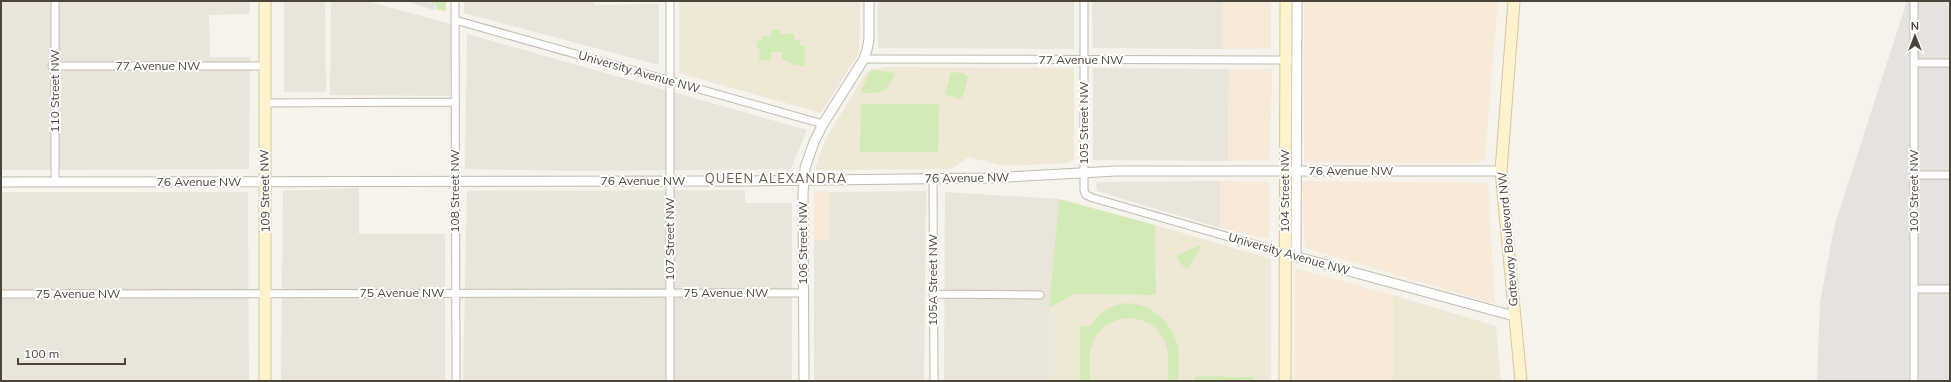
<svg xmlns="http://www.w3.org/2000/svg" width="1951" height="382" font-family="Mulish,sans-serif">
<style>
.residential{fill:#eae5da}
.commercial{fill:#f7ead8}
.industrial{fill:#e6e2dd}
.education{fill:#efe8d6}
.green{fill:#d2eab5}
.parking{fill:#e5e3e0}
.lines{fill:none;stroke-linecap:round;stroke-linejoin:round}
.minor-casing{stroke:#c2bbae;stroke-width:9}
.tertiary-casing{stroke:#c2bbae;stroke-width:11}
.secondary-casing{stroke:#d6c79b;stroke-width:13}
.minor{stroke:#fff;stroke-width:7}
.tertiary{stroke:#fff;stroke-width:9}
.secondary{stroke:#fff3cd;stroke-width:11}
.labels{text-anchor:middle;stroke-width:4;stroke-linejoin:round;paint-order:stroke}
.street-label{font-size:12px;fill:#4b4439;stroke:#fff}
.neighbourhood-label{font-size:13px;letter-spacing:1px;fill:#6e6250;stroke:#fff}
</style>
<rect width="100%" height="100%" fill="#f6f3ec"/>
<!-- residential -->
<path class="residential" d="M1,1h249l-1,13 -40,1 1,42h40l-1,112 -248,1z
M284,1h41l1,91h-42z
M331,1h35l85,23 -1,72 -120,-1z
M464,1h130l1,4 64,-1v61l-195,-52z
M878,1h196v48l-196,-1z
M1092,1h130v48l-129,-1z
M467,34l340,96 -16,39 -211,2 -115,-2z
M1093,68l136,1 -1,92 -135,-1z
M1220,181v47l-123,-37 -1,-9z
M359,188v46h86v147h-164l2,-190z
M745,190v13h47v178h-329l4,-190z
M926,191l-2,190h-110v-141h15l1,-48z
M1,192h247l1,189h-248z
M945,192l114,7 -10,109v73h-105z"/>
<!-- commercial -->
<path class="commercial" d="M1222,1h49v48h-49z
M1304,1h194l-13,156 -5,6 -176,-1z
M1229,69h43l-2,91 -42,1z
M1220,181l49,1v57l-49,-11z
M1304,181l184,2 7,121 -190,-56 -3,-65z
M814,191l16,1 -1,48h-15z
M1295,268l98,27v86h-98z"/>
<!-- industrial -->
<path class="industrial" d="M1907,1h43v380h-133l3,-79 15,-78z"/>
<!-- education -->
<path class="education" d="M679,1h181l-1,52 -38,60 -142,-40z
M886,67l188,1v92l-6,3 -65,3 -34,-9 -18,12 -135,1v-4l9,-26 38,-63 8,-8z
M1155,225l116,34v122h-222v-73l25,-14 82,1z
M1393,295l103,31 5,55h-108z"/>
<!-- green -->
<path class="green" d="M427,1h19v10l-10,-2v-5z
M771,30h10v4h13v6h6v6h5v20l-12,-1v-2h-4l-1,-2 -6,-1v-8h-11v8h-12l1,-11h-3v-8h5v-5h9z
M873,70l22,3c-7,19 -14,22 -34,19l8,-20z
M951,72l12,1 5,4 -5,19 -4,3 -14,-5z
M861,104h78l-1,48h-78z
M1059,199l96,26 1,70 -82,-1 -25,14z
M1200,245l1,1 -13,23 -6,-4 -6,-9z
M1127,303c25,1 45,19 51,44 2,10 0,23 0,34h-10c0,-13 2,-27 -3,-39 -14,-33 -62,-31 -73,3 -4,11 -2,24 -2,36h-10v-55h10c10,-14 20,-21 37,-23z
M1195,376l58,1v4h-58z"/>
<!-- parking -->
<path class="parking" d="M405,1h22l9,3 -2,6z"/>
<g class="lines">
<defs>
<path id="minor" d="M455,1l1,380
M670,1v380
M1084,1v189l2,5 7,3 192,55
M1914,1v380
M455,20l368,104
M864,59l424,1
M1914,63h36
M52,66h212
M264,103l191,-1
M1914,175h36
M933,179l1,202
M55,182v-181
M1914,289h36
M1,294l803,-1
M933,294l107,1"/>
<path id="tertiary" d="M1,182l746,-1 242,-3 127,-7h385
M1290,255l224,61
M1296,256l1,-255
M804,381l-1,-188 2,-25 9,-26 9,-18 41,-65 3,-9 2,-11v-38"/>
<path id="secondary" d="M265,1v380
M1514,1l-13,170 20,210
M1285,381l1,-380"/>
</defs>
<!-- minor casing -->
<use href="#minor" class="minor-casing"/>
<!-- tertiary casing -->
<use href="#tertiary" class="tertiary-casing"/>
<!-- secondary casing -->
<use href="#secondary" class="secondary-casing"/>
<!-- minor -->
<use href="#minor" class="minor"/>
<!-- tertiary -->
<use href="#tertiary" class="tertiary"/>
<!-- secondary -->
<use href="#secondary" class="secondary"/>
</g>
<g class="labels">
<!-- street labels -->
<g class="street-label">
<text x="1081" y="64">77 Avenue NW</text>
<text x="158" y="70">77 Avenue NW</text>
<text transform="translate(639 72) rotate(16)" y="4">University Avenue NW</text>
<text transform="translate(55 91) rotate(-90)" y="4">110 Street NW</text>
<text transform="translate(1084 123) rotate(-90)" y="4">105 Street NW</text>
<text x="1351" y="175">76 Avenue NW</text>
<text transform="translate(967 178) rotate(-1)" y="4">76 Avenue NW</text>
<text x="643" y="185">76 Avenue NW</text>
<text x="199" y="186">76 Avenue NW</text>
<text transform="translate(265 191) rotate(-91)" y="4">109 Street NW</text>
<text transform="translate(455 191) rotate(-90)" y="4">108 Street NW</text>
<text transform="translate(1285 191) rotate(-90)" y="4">104 Street NW</text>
<text transform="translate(1914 191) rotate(-90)" y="4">100 Street NW</text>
<text transform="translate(670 239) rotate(-90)" y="4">107 Street NW</text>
<text transform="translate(1508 239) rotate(-95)" y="4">Gateway Boulevard NW</text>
<text transform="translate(803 243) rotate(-90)" y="4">106 Street NW</text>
<text transform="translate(1289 254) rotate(16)" y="4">University Avenue NW</text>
<text transform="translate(933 280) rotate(-90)" y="4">105A Street NW</text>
<text x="402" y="297">75 Avenue NW</text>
<text x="726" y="297">75 Avenue NW</text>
<text x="78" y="298">75 Avenue NW</text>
</g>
<!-- neighbourhood labels -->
<g class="neighbourhood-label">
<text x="776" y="183">QUEEN ALEXANDRA</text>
</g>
</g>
<!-- border -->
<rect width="1951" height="382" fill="none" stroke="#4b4439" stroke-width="4"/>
<!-- north arrow -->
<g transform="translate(1915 36)" stroke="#ffffff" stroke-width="3" paint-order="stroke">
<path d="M0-3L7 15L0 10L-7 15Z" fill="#4b4439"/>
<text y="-6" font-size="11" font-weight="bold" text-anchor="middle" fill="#4b4439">N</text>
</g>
<!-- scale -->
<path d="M18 358v6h107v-6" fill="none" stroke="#4b4439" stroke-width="2"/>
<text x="24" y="358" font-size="12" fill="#4b4439" stroke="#ffffff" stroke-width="3" paint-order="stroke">100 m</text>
</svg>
